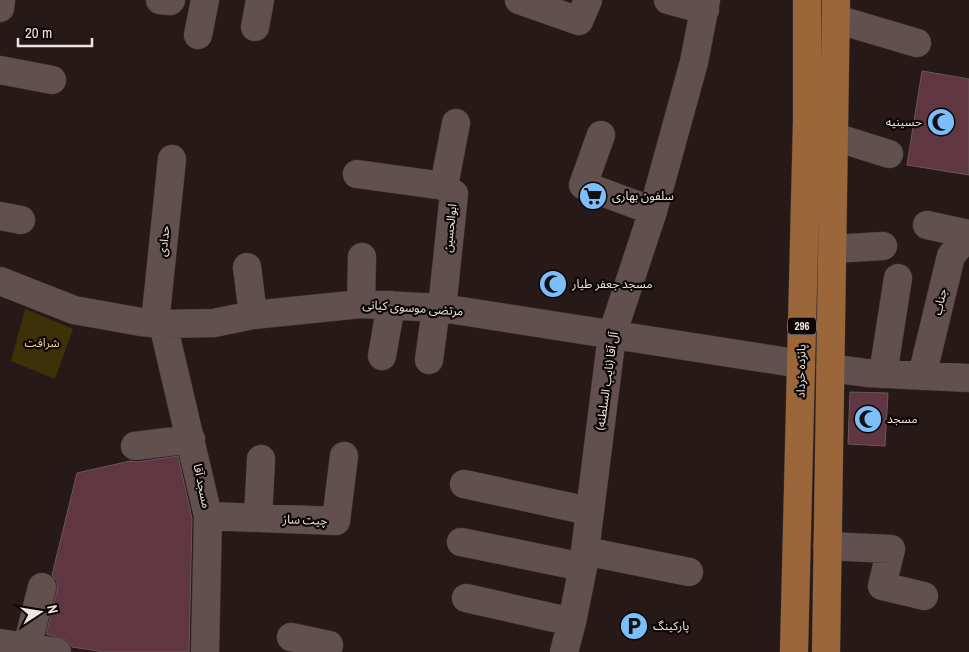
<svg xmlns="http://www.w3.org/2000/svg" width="969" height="652" font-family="'Archivo Narrow','Noto Sans Arabic',sans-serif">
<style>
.green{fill:#3f3107}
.building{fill:#5f3641;stroke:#69585c}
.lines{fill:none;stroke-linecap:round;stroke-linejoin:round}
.minor-casing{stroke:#413635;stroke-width:29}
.primary-casing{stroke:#413635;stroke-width:29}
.minor{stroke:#61504d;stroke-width:28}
.primary{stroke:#9b6639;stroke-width:28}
.labels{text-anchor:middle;stroke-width:4.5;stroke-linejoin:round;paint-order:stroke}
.shield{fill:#0c0605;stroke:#aaa1a0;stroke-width:1}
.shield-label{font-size:11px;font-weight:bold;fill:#eee4e2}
.poi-label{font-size:12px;fill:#eee4e2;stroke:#0c0605;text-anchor:start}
.street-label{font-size:12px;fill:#eee4e2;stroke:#0c0605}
.park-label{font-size:12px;fill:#eed390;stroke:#0c0605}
</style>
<rect width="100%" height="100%" fill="#271917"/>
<!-- green -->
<path class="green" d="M25,309l48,20 -18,50 -44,-18z"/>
<!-- building -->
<path class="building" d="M922,71l47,8v96l-62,-10z
M850,392l38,1 -3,53 -37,-2z
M178,456l14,62 -3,134h-85l-32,-5 -6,-7 -20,-6 11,-44v-8l-5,-7 25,-102 53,-12 7,1z"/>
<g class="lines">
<defs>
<path id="minor" d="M160,0l10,1 1,-1
M519,0l60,21 9,-21
M668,0l37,10
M0,8l1,-8
M836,19l81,24
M255,27l5,-27
M198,35l7,-35
M0,70l52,10
M601,135l-18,50 70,26
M835,137l54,17
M357,174l87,12
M0,216l21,4
M927,225l42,9
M833,249l50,-3
M247,267l6,48
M0,281l74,29 67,12 22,2 51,-1 39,-8 108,-11 81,4 359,56
M361,304l1,-47
M442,308l12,-114 -10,-8 12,-63
M155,323l17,-164
M163,324l45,192 -3,136
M382,356l9,-51
M429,360l7,-52
M830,368l37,5 102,5
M883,374l15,-96
M922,376l29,-120 18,-22
M135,446l56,-7
M464,484l125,27
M208,516l128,5 8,-65
M258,518l3,-59
M461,542l122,25
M827,546l64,3 -9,37 42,10
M585,551l104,21
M466,598l106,24
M291,637l38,8
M0,643l57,9
M27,647l15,-60
M564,652l8,-30 11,-55 29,-232 41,-124 41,-149 12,-62"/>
<path id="primary" d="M794,652l13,-532v-120
M826,652l10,-652"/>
</defs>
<!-- minor casing -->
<use href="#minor" class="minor-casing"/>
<!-- primary casing -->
<use href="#primary" class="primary-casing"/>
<!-- minor -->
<use href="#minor" class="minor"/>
<!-- primary -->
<use href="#primary" class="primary"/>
</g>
<!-- icons -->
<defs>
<symbol id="mosque-disc" viewBox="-11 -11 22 22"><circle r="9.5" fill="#7cbef9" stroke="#0c0605"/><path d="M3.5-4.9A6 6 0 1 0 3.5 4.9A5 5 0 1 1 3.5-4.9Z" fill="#111"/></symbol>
<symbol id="supermarket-disc" viewBox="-11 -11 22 22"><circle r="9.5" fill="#7cbef9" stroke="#0c0605"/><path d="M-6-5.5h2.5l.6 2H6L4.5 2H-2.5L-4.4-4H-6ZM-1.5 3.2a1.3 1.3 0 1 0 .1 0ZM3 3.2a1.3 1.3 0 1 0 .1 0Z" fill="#111"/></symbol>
<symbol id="parking-disc" viewBox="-11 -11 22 22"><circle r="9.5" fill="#7cbef9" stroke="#0c0605"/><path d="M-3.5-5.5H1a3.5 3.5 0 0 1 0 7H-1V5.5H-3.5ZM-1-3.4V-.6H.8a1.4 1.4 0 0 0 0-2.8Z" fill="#111"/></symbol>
</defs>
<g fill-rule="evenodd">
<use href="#mosque-disc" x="925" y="106" width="32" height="32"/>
<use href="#supermarket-disc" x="577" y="180" width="32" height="32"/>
<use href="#mosque-disc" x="537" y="268" width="32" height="32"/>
<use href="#mosque-disc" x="852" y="403" width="32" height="32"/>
<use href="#parking-disc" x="618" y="610" width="32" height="32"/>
</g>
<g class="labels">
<!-- shield labels -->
<rect class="shield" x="788" y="317.5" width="28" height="17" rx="4"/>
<g class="shield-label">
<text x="802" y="330">296</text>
</g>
<!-- poi labels -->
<g class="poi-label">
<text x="922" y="126" text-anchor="end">حسینیه</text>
<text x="612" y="200">سلفون بهاری</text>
<text x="572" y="288">مسجد جعفر طیار</text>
<text x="887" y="423">مسجد</text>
<text x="653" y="630">پارکینگ</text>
</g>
<!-- street labels -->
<g class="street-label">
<text transform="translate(450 228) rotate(-84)" y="4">ابوالحسین</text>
<text transform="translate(164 241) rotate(-84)" y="4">حدادی</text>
<text transform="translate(940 302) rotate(-77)" y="4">جناب</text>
<text transform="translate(413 308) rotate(4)" y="4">مرتضی موسوی کیانی</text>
<text transform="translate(801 371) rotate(-89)" y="4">پانزده خرداد</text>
<text transform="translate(607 381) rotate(-82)" y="4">آل آقا (نایب السلطنه)</text>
<text transform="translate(202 486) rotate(78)" y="4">مسجد آقا</text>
<text transform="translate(305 520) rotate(2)" y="4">چیت ساز</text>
</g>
<!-- park labels -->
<g class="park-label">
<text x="42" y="347">شرافت</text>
</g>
</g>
<!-- north arrow -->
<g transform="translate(40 612) rotate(78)" stroke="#0c0605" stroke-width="4" paint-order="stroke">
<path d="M0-4L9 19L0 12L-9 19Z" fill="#eee4e2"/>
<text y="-8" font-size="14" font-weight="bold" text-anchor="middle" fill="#eee4e2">N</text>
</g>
<!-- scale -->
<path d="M18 38v8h74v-8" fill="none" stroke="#eee4e2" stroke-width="2.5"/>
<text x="25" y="38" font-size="15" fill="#eee4e2" stroke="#0c0605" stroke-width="4" paint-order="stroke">20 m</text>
</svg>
